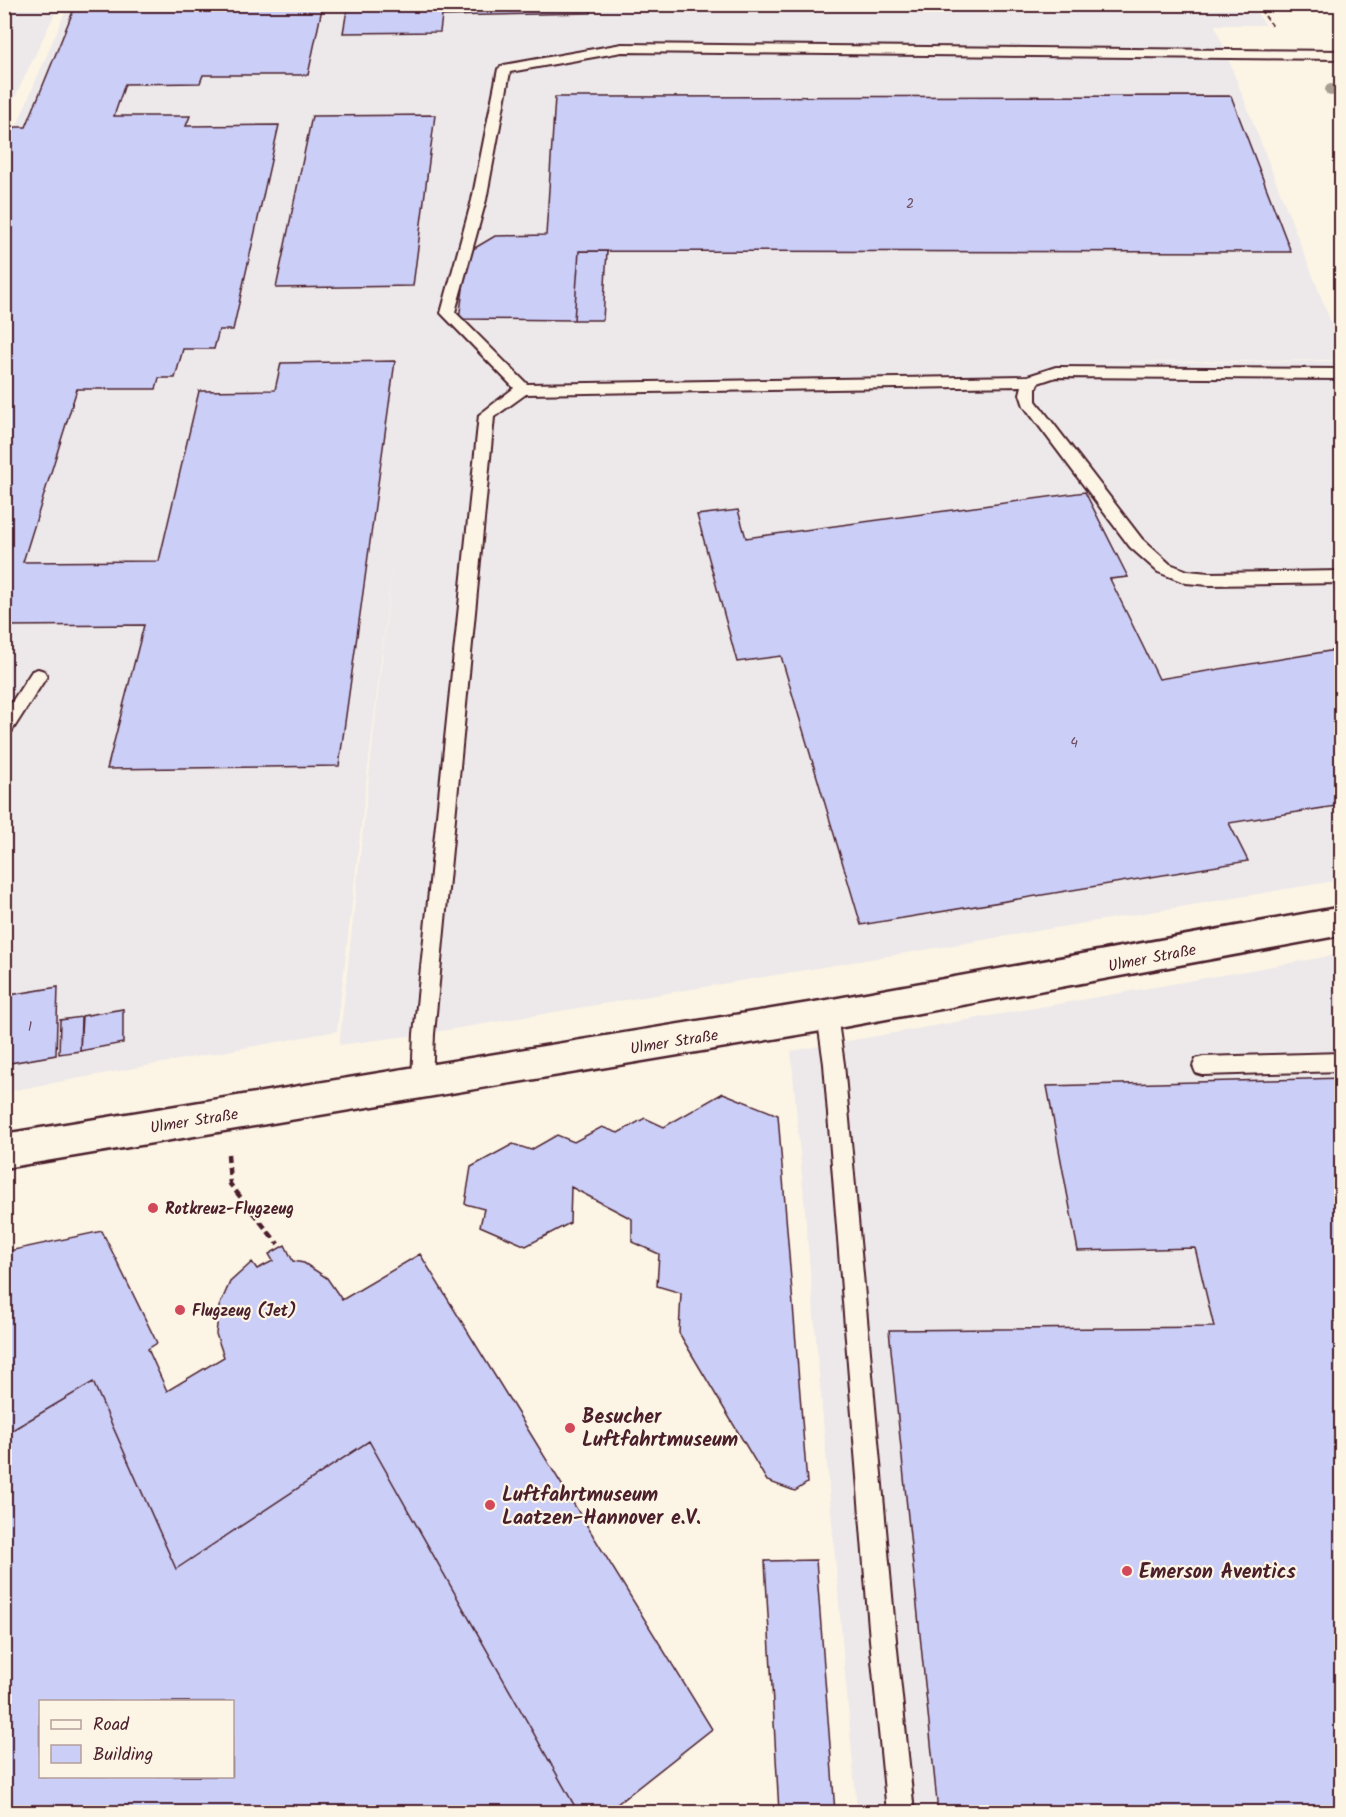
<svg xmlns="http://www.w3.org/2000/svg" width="1346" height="1817" font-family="Kalam,sans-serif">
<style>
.built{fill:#ede9ea}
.building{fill:#cbcef7;stroke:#4a1f2b;stroke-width:1.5;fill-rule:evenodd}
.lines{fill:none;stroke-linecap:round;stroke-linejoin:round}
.service-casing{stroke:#4a1f2b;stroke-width:4}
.minor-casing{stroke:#4a1f2b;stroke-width:5}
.path-far1{stroke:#4a1f2b;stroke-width:2;stroke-dasharray:4.5 3;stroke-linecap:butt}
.path{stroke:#4a1f2b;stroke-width:4.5;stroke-dasharray:8 5;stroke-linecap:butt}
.service{fill:#fcf5e5;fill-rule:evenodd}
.minor{fill:#fcf5e5;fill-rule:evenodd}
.tree{fill:#a99c91}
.poi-dot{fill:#d1495b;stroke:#fcf5e5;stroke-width:2}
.labels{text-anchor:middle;stroke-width:4.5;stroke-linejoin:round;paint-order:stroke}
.number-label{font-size:14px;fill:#6a4b5e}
.street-label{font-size:16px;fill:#4a1f2b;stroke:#fcf5e5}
.poi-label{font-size:16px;font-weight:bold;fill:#4a1f2b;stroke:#fcf5e5;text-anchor:start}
.near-poi-label{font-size:20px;font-weight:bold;fill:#4a1f2b;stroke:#fcf5e5;text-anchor:start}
</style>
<rect width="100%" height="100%" fill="#fcf5e5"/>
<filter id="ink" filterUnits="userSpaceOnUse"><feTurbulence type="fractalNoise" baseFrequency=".0167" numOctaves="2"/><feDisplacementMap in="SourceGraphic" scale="12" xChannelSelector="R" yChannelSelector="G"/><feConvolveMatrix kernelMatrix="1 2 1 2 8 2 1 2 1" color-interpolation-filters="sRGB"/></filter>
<g filter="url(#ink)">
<!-- built -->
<path class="built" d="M5,4l54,1 -54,113 -1,-113z
M68,5h1182l16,20h-51l126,323v12l-300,3 300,-2v519l-917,154 -85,11 54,-487 -56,473 -332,61v-939z
M1341,954v858h-484l-66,-761z"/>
<!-- building -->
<path class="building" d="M76,4h247l-15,71h-105l-3,8 -75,1 -11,32h76l-4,10 93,-1 -46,205h-14l-5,19h-31l-8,29h-16l-3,11h-79l-54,173 136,-1 40,-170 76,-1 6,-27 114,-2 -56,405 -232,3 37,-144 -138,1 -2,4v-477l11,-26h11z
M348,4h244l-1,9 -149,3 -2,16 -97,1z
M1231,96l60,156 -712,-1 -5,69 -115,-1 9,-67 27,-16 51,-1 9,-138z
M435,115l-22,171 -137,2 36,-172z
M579,251h28l-4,69h-29z
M1085,492l43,85 -18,2 49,100 183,-30v156l-113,18 19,38 -387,64 -80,-269 -44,6 -40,-147 41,-5 8,28z
M58,987l-2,68 -52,9v-68z
M123,1009v34l-43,8 2,-35z
M81,1017l-1,34 -21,3 1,-34z
M1342,1078v734h-404l-49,-482 325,-3 -19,-79 -117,3 -31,-165z
M723,1093l55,22 29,368 -12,8 -28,-10 -88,-148 2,-40 -24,-7 2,-32 -27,-12v-23l-61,-32 -1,36 -44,23 -46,-20 4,-17 -19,-5 6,-37 42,-23 18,6 26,-15 17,7 28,-15 16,6 27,-15 19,9z
M102,1231l55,112 -9,6 19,42 57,-34 -8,-23 3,-27 11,-25 22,-20 5,7 16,-8 -4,-7 16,-9 8,16 11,2 23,15 15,22 78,-46 292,475 -105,83h-29l-209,-371 -193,128 -83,-187 -89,53v-183z
M93,1382l83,187 193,-128 209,371h-574v-377zM40,1702h192v74h-192z
M816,1560l19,252h-56l-14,-251z"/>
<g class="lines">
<defs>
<path id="service" d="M622,44l720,7v8l-720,-7 -112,20 -24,128 -31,112 72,72 501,-8 28,-9 286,2v10l-286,-2 -18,6 -2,5v13l106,138 28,25 18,7 21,2 133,-2v12l-133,2 -23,-2 -28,-11 -28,-25 -106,-141 -4,-12 2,-8 -496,8 -32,23 -60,617 -2,48 -3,7 -7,2 -7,-2 -3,-7 2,-48 65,-619 35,-27 -73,-75 31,-113 26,-131 6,-4z
M38,669l6,2 3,5 -37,58 -6,2v-22l28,-43z
M827,1006l7,3 3,6 7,49 52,576 18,172h-27l-17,-172 -46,-576 -7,-49 3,-6z
M1342,1053v18l-139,4 -7,-2 -3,-7 3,-7 7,-2z"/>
<path id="minor" d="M1342,907v28l-515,95 -823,138v-34l823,-134z"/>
</defs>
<!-- service casing -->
<use href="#service" class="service-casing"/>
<!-- minor casing -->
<use href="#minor" class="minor-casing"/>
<!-- path-far1 -->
<path class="path-far1" d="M1256,4l18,24"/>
<!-- path -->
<path class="path" d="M228,1154l2,30 48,60"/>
<!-- service -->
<use href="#service" class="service"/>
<!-- minor -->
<use href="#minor" class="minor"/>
</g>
<!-- trees -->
<circle class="tree" cx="1331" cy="90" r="6"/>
</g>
<!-- markers -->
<g class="poi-dot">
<circle cx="153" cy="1208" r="6"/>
<circle cx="180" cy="1310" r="6"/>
<circle cx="570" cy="1428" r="6"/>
<circle cx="490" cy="1505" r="6"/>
<circle cx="1127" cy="1571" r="6"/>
</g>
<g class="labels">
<!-- number labels -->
<g class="number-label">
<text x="910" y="208">2</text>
<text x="1074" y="747">4</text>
<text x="30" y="1031">1</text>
</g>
<!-- street labels -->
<g class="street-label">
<text transform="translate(1152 957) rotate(-11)" y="6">Ulmer Straße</text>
<text transform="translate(674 1041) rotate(-9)" y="6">Ulmer Straße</text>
<text transform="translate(194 1120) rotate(-9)" y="6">Ulmer Straße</text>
</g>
<!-- poi labels -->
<g class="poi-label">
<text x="165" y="1214">Rotkreuz-Flugzeug</text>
<text x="192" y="1316">Flugzeug (Jet)</text>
</g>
<!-- near-poi labels -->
<g class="near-poi-label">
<text x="582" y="1423">Besucher<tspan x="582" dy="23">Luftfahrtmuseum</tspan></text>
<text x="502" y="1501">Luftfahrtmuseum<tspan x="502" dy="23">Laatzen-Hannover e.V.</tspan></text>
<text x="1139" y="1578">Emerson Aventics</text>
</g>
</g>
<!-- margin -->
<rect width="1346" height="1817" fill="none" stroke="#fcf5e5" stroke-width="24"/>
<rect x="12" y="12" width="1322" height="1793" fill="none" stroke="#4a1f2b" stroke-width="2" filter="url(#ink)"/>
<!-- legend -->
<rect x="39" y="1700" width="195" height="78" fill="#fcf5e5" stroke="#b59f9b" stroke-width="1.5"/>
<rect x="51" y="1720" width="30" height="9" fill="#fcf5e5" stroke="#b59f9b" stroke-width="1.5"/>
<text x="93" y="1730" font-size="18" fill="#4a1f2b">Road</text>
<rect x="51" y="1745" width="30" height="18" fill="#cbcef7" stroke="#b59f9b" stroke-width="1.5"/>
<text x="93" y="1760" font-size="18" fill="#4a1f2b">Building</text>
</svg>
